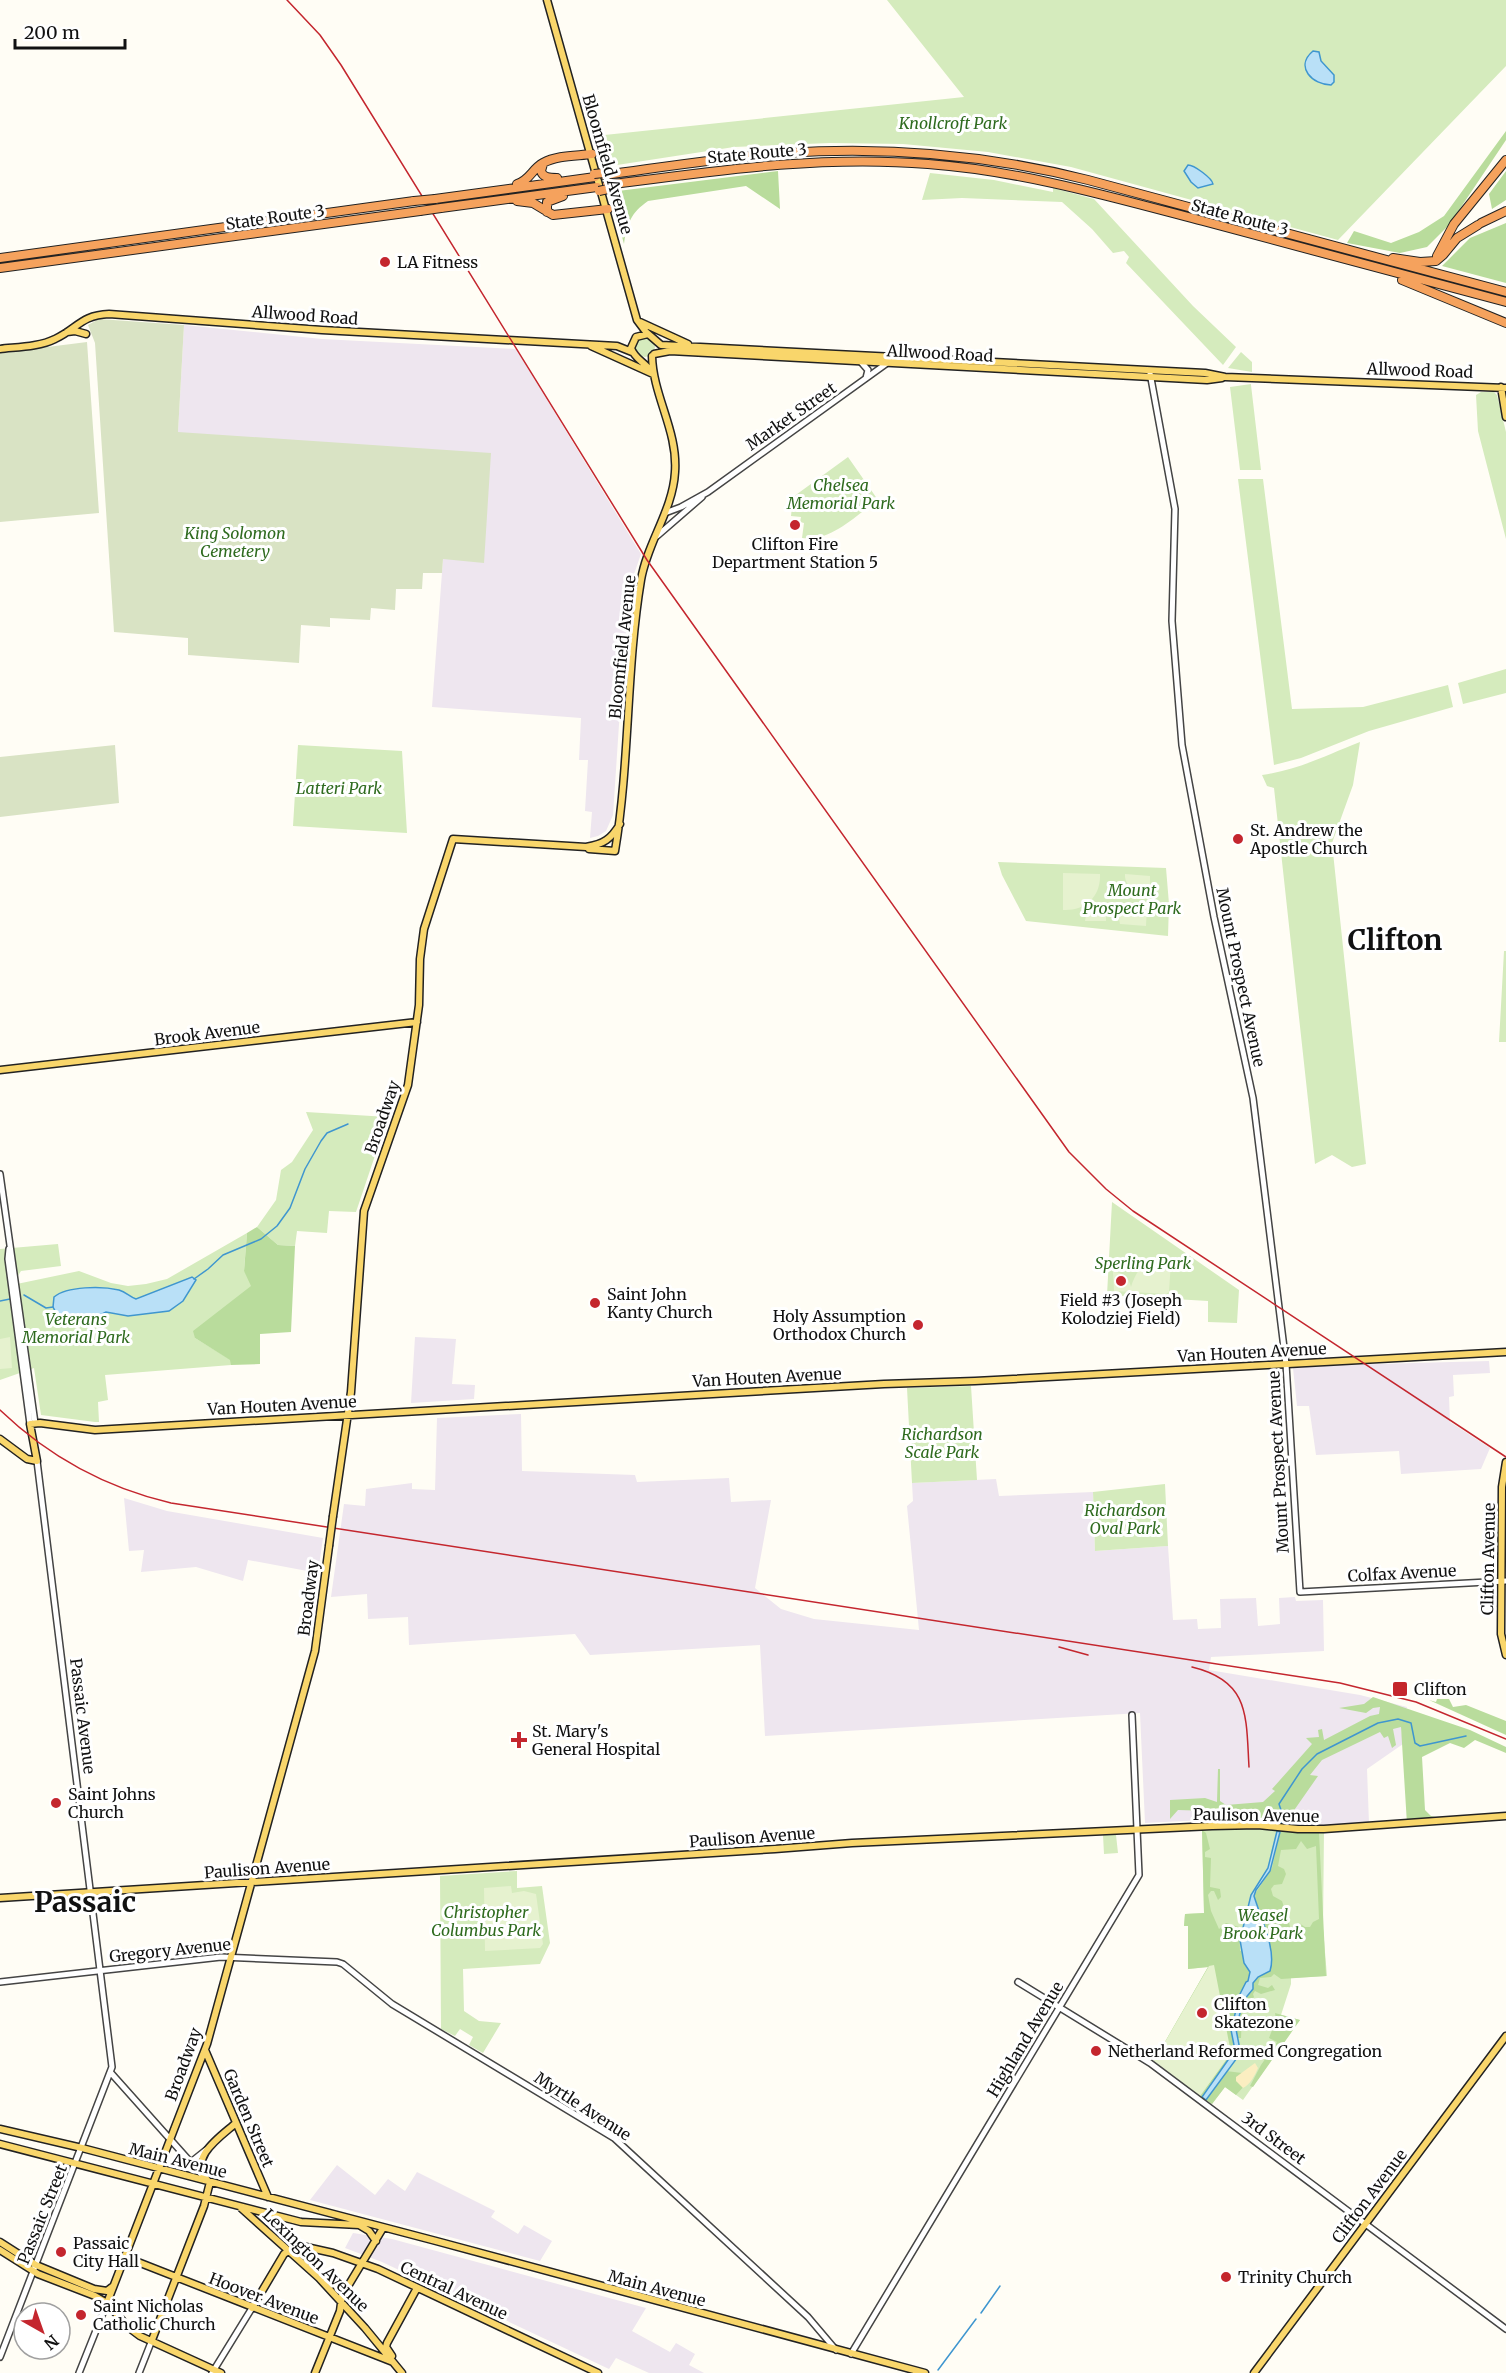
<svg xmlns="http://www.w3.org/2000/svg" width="1506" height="2373" font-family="Merriweather,serif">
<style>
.industrial{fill:#eee6ef}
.green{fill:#d5ebbd}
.forest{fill:#b9dc9c;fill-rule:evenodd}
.sand{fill:#fbeec1}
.cemetery{fill:#d9e3c4}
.pitch{fill:#e6f2cf}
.water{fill:#b9e0f7;stroke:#3f96cf;stroke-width:1.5}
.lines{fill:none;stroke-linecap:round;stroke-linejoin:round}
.stream{stroke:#3f96cf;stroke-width:1.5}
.minor-casing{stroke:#444;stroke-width:8}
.major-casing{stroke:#222;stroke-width:9}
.highway-casing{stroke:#222;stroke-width:10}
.minor{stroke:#fff;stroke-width:5}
.major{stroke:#f9d66b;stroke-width:6}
.highway{stroke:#f5a25d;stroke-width:8}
.rail{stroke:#c4262e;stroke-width:1.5}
.major-bridge-casing{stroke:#222;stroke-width:9;stroke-linecap:butt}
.highway-bridge-casing{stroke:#222;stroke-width:10;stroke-linecap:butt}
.major-bridge{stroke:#f9d66b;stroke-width:6}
.highway-bridge{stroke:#f5a25d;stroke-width:8}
.poi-dot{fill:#c4262e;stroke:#fff;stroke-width:2}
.labels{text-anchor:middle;stroke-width:6;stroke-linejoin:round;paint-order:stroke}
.park-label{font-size:16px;font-style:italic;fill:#2f6b1f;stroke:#fff}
.street-label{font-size:16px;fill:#111;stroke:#fff}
.poi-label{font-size:16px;fill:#111;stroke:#fff;text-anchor:start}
.town-label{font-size:28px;font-weight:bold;fill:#111;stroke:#fff}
</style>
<rect width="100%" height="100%" fill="#fffdf5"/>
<!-- industrial -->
<path class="industrial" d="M184,325l138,14 194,10 125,205 -8,23 -9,72 -11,166 -7,16 -8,5 -8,2 2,-26 -7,-1 3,-51h-9l2,-42 -149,-11 11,-148 -265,-127z
M415,1337l41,2 -4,45 23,1 -1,14 -63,4z
M1489,1361l1,12 -37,2 1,21 -5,1 1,25 40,26 -9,21 -80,5 -2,-23 -83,4 -7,-49h-12l-4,-38 48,-3z
M521,1414l1,57 113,4 2,7 92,-4 2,24 40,-2 -16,88 26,21 33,10 105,11 -12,-124 6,-5 -1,-18 84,-4 3,17 94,-4 2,59 73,-5 5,74 24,-1 1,10 23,-1 -1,-29 36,-1 2,28 22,-2 -1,-26 16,-1 1,4 27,-1 1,51 -113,6 -2,13 151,25 47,12 -6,21 2,16 -36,25 2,54 -64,4 -18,-2 1,-5 -25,-3 -118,6 -5,-110 -375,23 -5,-91 -170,10 -15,-21 -166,11 -1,-28 -40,2 -1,-25 -36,3 13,-93 21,2 1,-17 46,-6v6l23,1 2,-72z
M124,1498l43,13 156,27 -5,35 -70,-13 -5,21 -47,-14 -55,5 3,-22 -15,1z
M337,2165l38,30 13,-16 17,12 12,-19 78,39 -4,6 27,17 6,-9 28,16 -12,20 -230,-61z
M353,2233l39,6 254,69 -14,23 38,21 6,-9 19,11 -6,11 15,8h-55l-33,-15 -7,11 -227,-107 -37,-14z"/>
<!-- green -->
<path class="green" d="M887,0h619v66l-168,174 -267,-73 -83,-15 -85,-8 -73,-1 -96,4 -130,20 -9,-31 369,-39z
M930,173l64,7 59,12v-4l41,11 99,107 43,41 -13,18 -97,-102 3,-6 -5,-6 -11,2 -21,-24 -30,-27 -100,-4 -40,2z
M635 347a10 10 0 1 1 20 0a10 10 0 1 1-20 0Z
M1241,352l11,10v10l-24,-4z
M1251,384v1l10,85h-21l-10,-83z
M1481,392h13l3,3 9,37v107l-28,-108 -2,-36z
M848,457l30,43c-23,16 -47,42 -76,38l2,-15 -4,-1 1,-5 -10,-1 2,-19z
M1238,479h25l29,230 71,-2 85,-22 5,22 -84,24 -68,27 -27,7z
M1506,669v24l-43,11 -5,-21z
M1360,742l-7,43 -21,58 34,321 -14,3 -20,-12 -17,9 -41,-376 -7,-2 -5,-11c39,-6 62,-19 98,-33z
M298,745l104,6 5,82 -114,-7z
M998,862l168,6 3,36 -1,32 -142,-15 -24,-46z
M1504,951h2v91h-7z
M306,1112l82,5 -32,95 -27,-1 -2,22 -30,-2 -2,15 -17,-1 -21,-18 19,-27 5,-30 11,-8 21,-32z
M1112,1202l127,88 -2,33 -29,-1v-21l-101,-6z
M247,1233l-3,37 8,16 -57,52 36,22v5l-126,10 3,25 -10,2 1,20h-4l-54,-7 -7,-47 -34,12v-131l58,-5 3,22 -40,5 -9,14 67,-14 32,12 17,3 18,-2 21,-5z
M971,1386l6,94 -65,3 -5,-95z
M1165,1484l3,62 -73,5 -2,-59z
M1258,1825l66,4 -1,99 4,48 -36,2v6l-10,31 19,5 -57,80 -18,-13 -13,17 -58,-43 54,-94 -20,2v-43h-4l1,-12 19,-1 -2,-83z
M1103,1835h13l2,18 -14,1z
M517,1871v17l25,-2 8,57 -10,21 -77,5 1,42 15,10 22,2 -18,30 -14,-8 4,-8 -13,-8 -5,7 -14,-7 -1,-153z"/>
<!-- forest -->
<path class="forest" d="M1506,131v9l-57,85 -22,22 -27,6 -53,-10 7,-12 37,12 28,-11 25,-16z
M778,171l2,38 -34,-23 -98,15c-17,12 -21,22 -24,43l-14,-52z
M1506,171v29l-14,9 -3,-15z
M1506,223v60l-64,-17 28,-28z
M257,1227l21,18 17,1 -4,86 -31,2v30l-29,1 -1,-5 -35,-22 -2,-7 58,-45 -7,-15 3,-38z
M1373,1697l97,33 36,17v6l-31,-13 -11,8 -14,-5 -28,14 3,53 6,6 18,4 -42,4 -6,-97 -8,2 3,16 -4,3 -4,-12 -4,2 -4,-6 -58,28 -12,15 8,1 -30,43 -2,9 -74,-5 -1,-12 -33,-1 -8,9v-19l35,-2 12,4 1,-33h2v32l6,4 37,-3 12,-11 -3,-2 40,-45 -6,-6 13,-1 -1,-7 4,-1 2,11 46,-24 9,-2 1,-7 -7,1 -7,5 -27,-5 25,-4z
M1437,1699h12l4,8 13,-2 40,16v14l-77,-35 7,2z
M1202,1830l4,3 4,16 -5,3v5l6,1 -1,29 10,2 1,8 -3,3 -4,-9h-3l-3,4 3,16 8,18 7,-6 13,4 1,24 29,-6 -8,-33 -6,-13v-5l17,-26 8,-36 39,1 7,143 -45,3 -7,-5 -3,3 -11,1 -2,7 10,3 4,-3 3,5 -14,4 -6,-3 -2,3 1,3 -12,17 -1,24h-5l2,6 -12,27 16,2 3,12 -9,10 -11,-8 -13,17 -12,-8 31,-43 -77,8 54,-94 -20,2v-43h-4l1,-12 19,-1zM1301,1841l6,8 9,-3 3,73 -6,3 -3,5h-5l-6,-4 -5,1 -2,3h-2l-2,-9h-7l3,-11 -2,-6 -9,-5 -2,-7 3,-4 8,-1 4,-10 -2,-5 -6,-3 3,-16 15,-1z
M1275,2013l25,7 -47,67 -3,-1 11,-21 16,-23 -8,-4 7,-18z"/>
<!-- sand -->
<path class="sand" d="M1255,2063l3,5c-3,7 -8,17 -15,20l-7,-7v-4z"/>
<!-- cemetery -->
<path class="cemetery" d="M99,319l85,6 -6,107 313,21 -7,110 -41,-4 -1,14h-19l-1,16h-26l-1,21 -24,-2 -1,12 -40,-2v9l-29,-2 -2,38 -111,-8v-17l-74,-6 -19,-289 -7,-18z
M87,342l12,171 -99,9v-169z
M115,745l4,58 -119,14v-60z"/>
<!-- pitch -->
<path class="pitch" d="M1063,873l37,1c1,23 -15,37 -37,36z
M1125,874l25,2v18c-12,-1 -26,-7 -25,-20z
M1098,902l8,3v16h-21l2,-11z
M1137,902l10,2 -1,22 -26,-2 -1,-5 4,-11z
M1163,1257l8,1v3l-2,31 -3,2 -52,-3 -1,-19c10,0 16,6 18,15 5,-17 14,-27 32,-30z
M10,1337l2,31 -12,1v-30z
M511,1886l1,7 12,-2 12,3 7,50 -3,4 -55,3 -1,-63z
M1214,1965l17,88 -31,43 -46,-35 55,-95z"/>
<!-- water -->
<path class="water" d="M1313,51l6,1 2,9 13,14v7l-3,3c-18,0 -37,-18 -18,-34z
M1188,165c6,0 24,13 25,19l-15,4 -7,-6 -7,-11z
M192,1277l4,3 -13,21 -14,10 -41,5 -22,-4 -10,5 -37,1 -6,-11 1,-10c13,-11 48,-11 65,-7 7,2 11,7 17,9z
M1277,1831l3,1 -10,39 -14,19 -2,6c6,20 23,54 16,75l-12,6 -5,6v6l-10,12 -7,28 4,21 -3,8 -31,42 -4,-3 33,-47 -4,-20 9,-36 6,-12 2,-1 2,-9 -6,-9 -4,-23 11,-45 17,-27z"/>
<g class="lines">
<!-- stream -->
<path class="stream" d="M194,1279l14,-10 15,-14 38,-16 16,-13 13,-18 15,-39 16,-28 6,-8 21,-9
M24,1295l22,13 7,-1
M0,1301l10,-2
M1281,1823l2,-7 -4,-12 23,-35 15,-15 61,-31 20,-4 13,4 4,20 5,3 46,-10
M981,2313l19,-27
M938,2370l38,-51"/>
<defs>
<path id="minor" d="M861,362l7,8 -2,8
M1150,373l25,136 -3,112 10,124 32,172 39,181 33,266 14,228 206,-11
M665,513l16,-6 27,-15 182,-131
M657,536l45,-39
M0,1174l35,249
M9,1249l-1,10 22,165
M0,1982l221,-25 116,5 6,2 49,40 222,134 194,179 28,33
M1018,1982l132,81 356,266
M111,2073l91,102
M191,2162l15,-12
M851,2354l288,-479 -7,-160
M0,2357l112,-290 -75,-606
M79,2373l28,-70
M139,2373l13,-33
M212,2373l40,-65"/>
<path id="major" d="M547,0l90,320 9,12 15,13 544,28 20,4 281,11
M640,322l48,22
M67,332l8,-1 11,3
M648,334l-12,3 -5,11c3,10 13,14 19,22
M591,346l62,28
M0,349c17,-2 39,-2 55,-10 22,-10 26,-24 54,-25l213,16 295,16 15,6
M654,354l16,-3 537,29 15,-2
M1501,387l5,30
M589,849l26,2c15,-89 11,-181 26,-271 6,-37 32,-70 34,-108 3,-41 -22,-76 -23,-116
M0,1070l417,-48
M0,1439l27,20 10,2
M37,1461l-7,-37 10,-1 55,7 789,-46 91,-3 531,-29
M1506,1462l-4,25 -1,147 5,21
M333,1516l18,-124 13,-181 44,-126 11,-80 1,-46 4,-30 29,-90 133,8c18,-3 25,-8 34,-23
M0,1898l775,-49 77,-6 360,-17 46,-1 40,4h26l182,-13
M205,2050l63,147
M0,2129l82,19 354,93 489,132
M0,2144l301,78 58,3
M208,2181c-21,-23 12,-44 28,-58
M241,2208l78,70 46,50 37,45
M359,2225l10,6 7,10
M0,2242l36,23 58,24 13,2 5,-4
M0,2250l38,24 57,22 12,7 21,24 12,9 81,37
M125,2257l268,105
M107,2303l100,-259 108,-393 14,-105
M252,2308l32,-54 13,-9 36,8 45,16 220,104
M152,2340l52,-134 6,-24
M392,2356l-6,-9 1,-4 30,-55
M315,2373l25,-62 2,-15 41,-68
M1254,2373l252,-337"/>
<path id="highway" d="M543,164l-2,7c2,7 9,7 16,7
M604,175c60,-8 121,-18 181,-22 102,-7 204,2 303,27l418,112
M517,184c13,-4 15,-15 26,-21 14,-8 34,-7 49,-9
M607,185c107,-14 212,-30 321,-21 94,7 184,33 275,57 101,27 202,54 303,81
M435,199l160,-22
M517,201l16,2 20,12 55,-6
M441,208l156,-21
M547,212v-10l16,-6
M1481,223l25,-12
M1437,256l17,-32 52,-64
M0,258l414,-57
M1393,258l27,4 16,-1 7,-6 14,-17 21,-13
M0,268l420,-57
M1402,280l104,43"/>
</defs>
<!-- minor casing -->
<use href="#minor" class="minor-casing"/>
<!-- major casing -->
<use href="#major" class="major-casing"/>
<!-- highway casing -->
<use href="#highway" class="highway-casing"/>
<!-- minor -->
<use href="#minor" class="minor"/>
<!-- major -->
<use href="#major" class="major"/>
<!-- highway -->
<use href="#highway" class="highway"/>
<!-- rail -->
<path class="rail" d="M287,0l33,35 21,30 306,495 422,592 37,37 27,22 373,246
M0,1410c48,46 107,78 171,93l1169,180 76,19 90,37
M1059,1647l29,8
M1192,1667c58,14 54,49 57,100"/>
<defs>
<path id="major-bridge" d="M329,1546l4,-30"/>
<path id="highway-bridge" d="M594,174l10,-1
M599,191l9,-2
M414,201l21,-2
M420,211l21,-3"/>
</defs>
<!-- major-bridge casing -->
<use href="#major-bridge" class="major-bridge-casing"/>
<!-- highway-bridge casing -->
<use href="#highway-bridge" class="highway-bridge-casing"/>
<!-- major-bridge -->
<use href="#major-bridge" class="major-bridge"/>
<!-- highway-bridge -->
<use href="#highway-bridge" class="highway-bridge"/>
</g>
<!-- markers -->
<g class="poi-dot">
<circle cx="385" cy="262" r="6"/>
<circle cx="795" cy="525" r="6"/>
<circle cx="1238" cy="839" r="6"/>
<circle cx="1121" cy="1281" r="6"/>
<circle cx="595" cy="1303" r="6"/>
<circle cx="918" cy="1325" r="6"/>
<rect x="1392" y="1681" width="16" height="16" rx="3"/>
<path d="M516 1731h6v6h6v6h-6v6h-6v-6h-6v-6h6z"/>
<circle cx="56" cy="1803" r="6"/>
<circle cx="1202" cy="2013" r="6"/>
<circle cx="1096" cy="2051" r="6"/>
<circle cx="61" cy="2252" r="6"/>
<circle cx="1226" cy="2277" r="6"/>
<circle cx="81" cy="2315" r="6"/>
</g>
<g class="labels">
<!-- park labels -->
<g class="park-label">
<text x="953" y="129">Knollcroft Park</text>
<text x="841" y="491">Chelsea<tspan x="841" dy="18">Memorial Park</tspan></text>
<text x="235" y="539">King Solomon<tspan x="235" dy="18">Cemetery</tspan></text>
<text x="339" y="794">Latteri Park</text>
<text x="1132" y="896">Mount<tspan x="1132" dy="18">Prospect Park</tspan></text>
<text x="1143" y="1269">Sperling Park</text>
<text x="76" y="1325">Veterans<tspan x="76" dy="18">Memorial Park</tspan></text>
<text x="942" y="1440">Richardson<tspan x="942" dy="18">Scale Park</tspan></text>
<text x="1125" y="1516">Richardson<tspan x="1125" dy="18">Oval Park</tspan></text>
<text x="486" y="1918">Christopher<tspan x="486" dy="18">Columbus Park</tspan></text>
<text x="1263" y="1921">Weasel<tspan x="1263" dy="18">Brook Park</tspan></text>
</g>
<!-- street labels -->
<g class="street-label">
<text transform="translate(757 153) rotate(-5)" y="6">State Route 3</text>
<text transform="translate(608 164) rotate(74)" y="6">Bloomfield Avenue</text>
<text transform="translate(275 217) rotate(-8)" y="6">State Route 3</text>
<text transform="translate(1240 217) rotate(15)" y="6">State Route 3</text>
<text transform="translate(305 315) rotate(4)" y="6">Allwood Road</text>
<text transform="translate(940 353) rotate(3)" y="6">Allwood Road</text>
<text transform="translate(1420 370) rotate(2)" y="6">Allwood Road</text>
<text transform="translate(791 416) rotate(-35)" y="6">Market Street</text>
<text transform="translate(622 647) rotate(-84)" y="6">Bloomfield Avenue</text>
<text transform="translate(1241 977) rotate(78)" y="6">Mount Prospect Avenue</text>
<text transform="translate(207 1033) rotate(-7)" y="6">Brook Avenue</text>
<text transform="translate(382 1117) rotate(-71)" y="6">Broadway</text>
<text transform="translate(1252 1352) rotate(-3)" y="6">Van Houten Avenue</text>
<text transform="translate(767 1377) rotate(-3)" y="6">Van Houten Avenue</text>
<text transform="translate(282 1405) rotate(-3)" y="6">Van Houten Avenue</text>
<text transform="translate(1278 1462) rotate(-93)" y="6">Mount Prospect Avenue</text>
<text transform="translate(1488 1559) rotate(-89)" y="6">Clifton Avenue</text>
<text transform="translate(1402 1573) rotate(-3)" y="6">Colfax Avenue</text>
<text transform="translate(308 1598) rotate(-83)" y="6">Broadway</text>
<text transform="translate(83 1716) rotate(83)" y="6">Passaic Avenue</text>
<text transform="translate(1256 1815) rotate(1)" y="6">Paulison Avenue</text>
<text transform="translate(752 1837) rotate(-4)" y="6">Paulison Avenue</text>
<text transform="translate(267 1868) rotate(-4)" y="6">Paulison Avenue</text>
<text transform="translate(170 1950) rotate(-6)" y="6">Gregory Avenue</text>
<text transform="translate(1025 2039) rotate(-59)" y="6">Highland Avenue</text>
<text transform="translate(183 2064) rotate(-70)" y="6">Broadway</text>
<text transform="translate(583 2106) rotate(33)" y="6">Myrtle Avenue</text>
<text transform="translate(249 2118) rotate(67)" y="6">Garden Street</text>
<text transform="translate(1274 2138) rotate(37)" y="6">3rd Street</text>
<text transform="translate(178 2160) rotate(14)" y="6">Main Avenue</text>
<text transform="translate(1369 2196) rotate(-53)" y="6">Clifton Avenue</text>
<text transform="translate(42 2214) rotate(-68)" y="6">Passaic Street</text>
<text transform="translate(316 2260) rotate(44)" y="6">Lexington Avenue</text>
<text transform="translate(657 2288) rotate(15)" y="6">Main Avenue</text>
<text transform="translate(454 2290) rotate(25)" y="6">Central Avenue</text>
<text transform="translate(264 2298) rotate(21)" y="6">Hoover Avenue</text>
</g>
<!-- poi labels -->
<g class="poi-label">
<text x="397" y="268">LA Fitness</text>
<text x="795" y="550" text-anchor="middle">Clifton Fire<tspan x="795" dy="18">Department Station 5</tspan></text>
<text x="1250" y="836">St. Andrew the<tspan x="1250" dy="18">Apostle Church</tspan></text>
<text x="607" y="1300">Saint John<tspan x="607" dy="18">Kanty Church</tspan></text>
<text x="1121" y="1306" text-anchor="middle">Field #3 (Joseph<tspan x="1121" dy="18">Kolodziej Field)</tspan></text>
<text x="906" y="1322" text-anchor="end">Holy Assumption<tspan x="906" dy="18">Orthodox Church</tspan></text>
<text x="1414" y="1695">Clifton</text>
<text x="532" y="1737">St. Mary's<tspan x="532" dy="18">General Hospital</tspan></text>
<text x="68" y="1800">Saint Johns<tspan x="68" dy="18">Church</tspan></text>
<text x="1214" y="2010">Clifton<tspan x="1214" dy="18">Skatezone</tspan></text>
<text x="1108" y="2057">Netherland Reformed Congregation</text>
<text x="73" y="2249">Passaic<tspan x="73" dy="18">City Hall</tspan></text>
<text x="1238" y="2283">Trinity Church</text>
<text x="93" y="2312">Saint Nicholas<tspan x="93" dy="18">Catholic Church</tspan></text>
</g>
<!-- town labels -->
<g class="town-label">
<text x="1395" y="950">Clifton</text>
<text x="85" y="1912">Passaic</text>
</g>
</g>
<!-- north arrow -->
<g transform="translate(42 2331) rotate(140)"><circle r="28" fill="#ffffff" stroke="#a0a0a0" stroke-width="1.5"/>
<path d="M0-4.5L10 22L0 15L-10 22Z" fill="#c4262e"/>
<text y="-9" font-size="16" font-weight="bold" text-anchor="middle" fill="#111111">N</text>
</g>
<!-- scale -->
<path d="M15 39v9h110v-9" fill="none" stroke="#111111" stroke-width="3"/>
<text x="24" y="39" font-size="18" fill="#111111" stroke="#ffffff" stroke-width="4.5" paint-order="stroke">200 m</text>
</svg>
